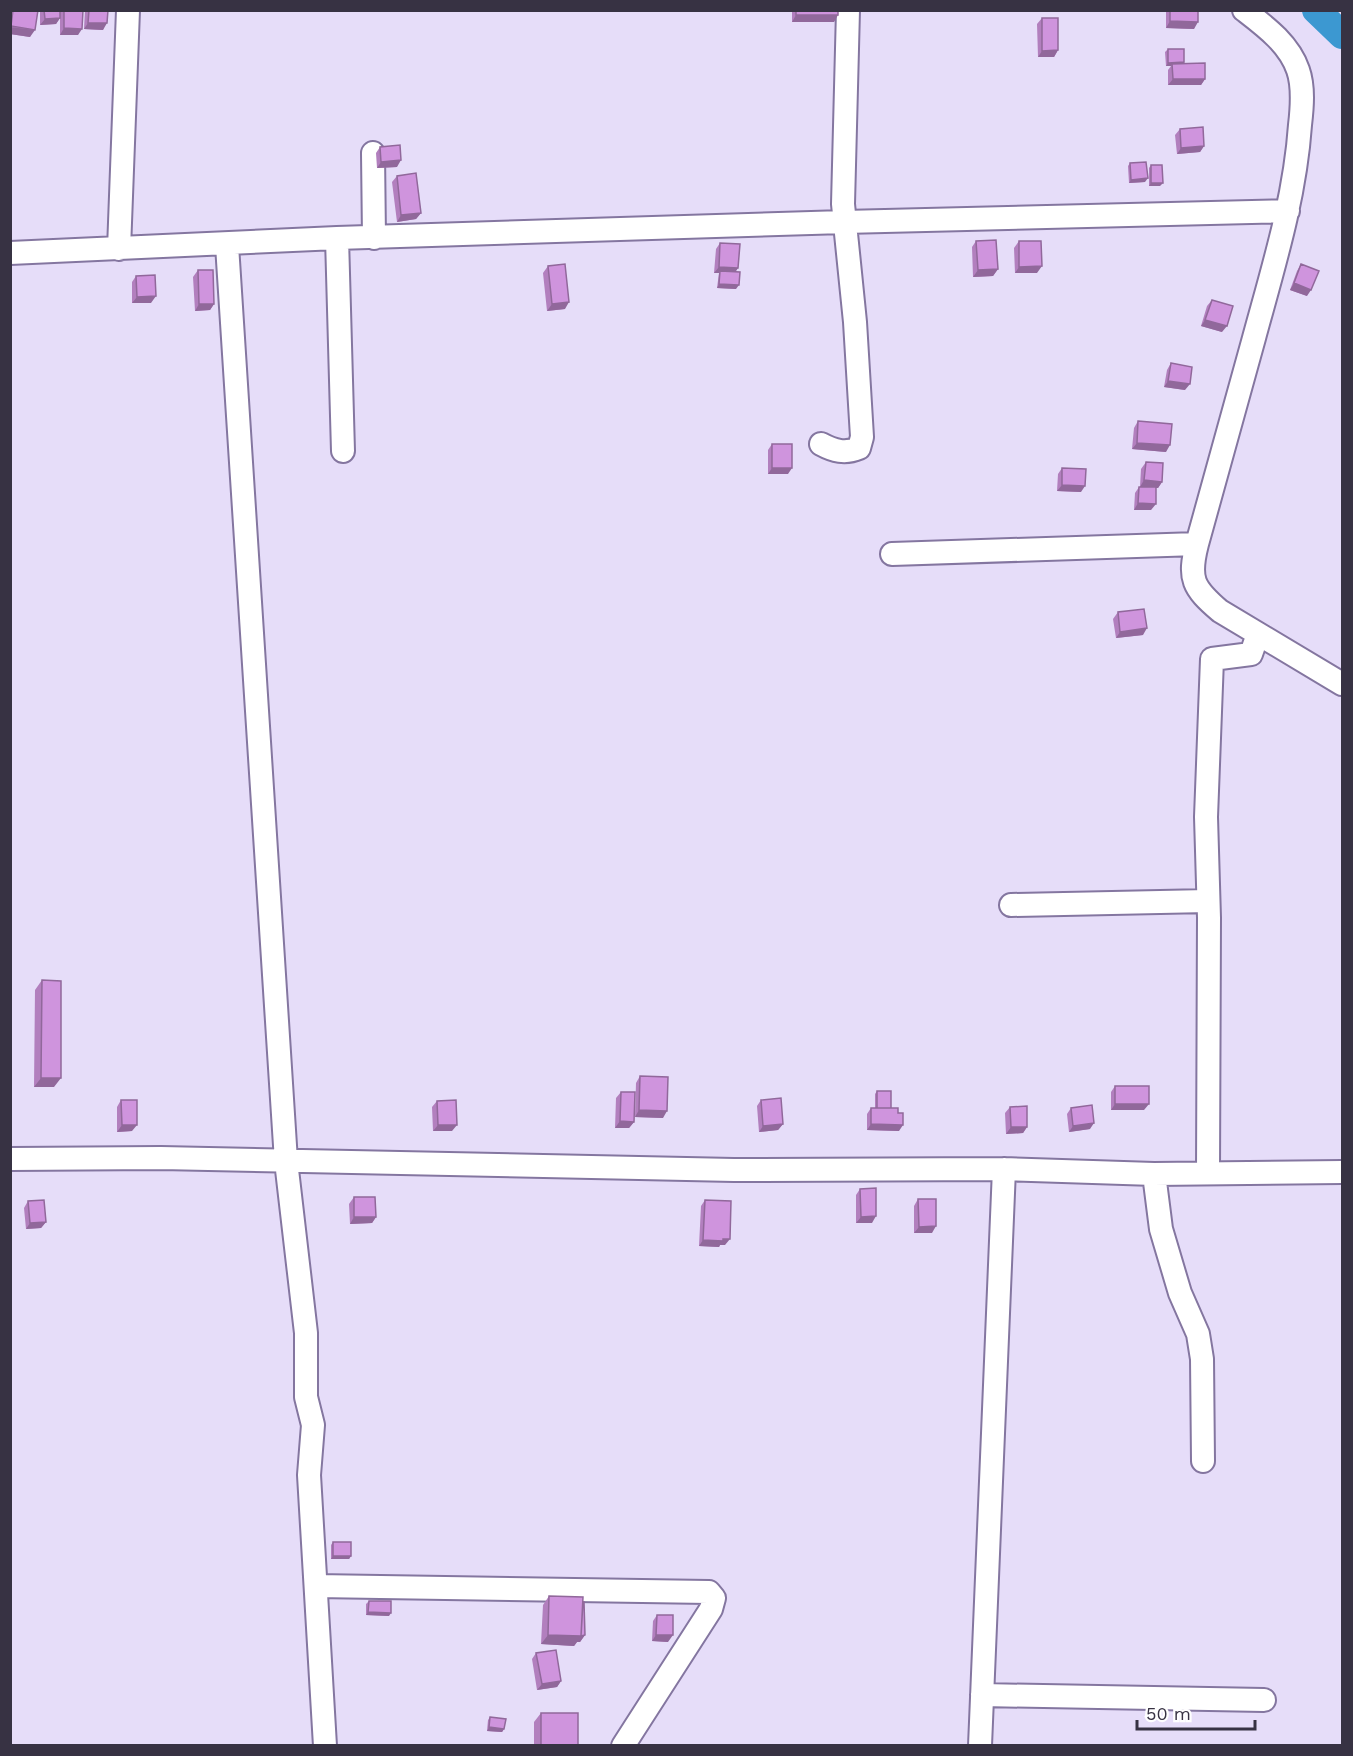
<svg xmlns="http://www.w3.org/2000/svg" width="1353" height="1756" font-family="'Work Sans',sans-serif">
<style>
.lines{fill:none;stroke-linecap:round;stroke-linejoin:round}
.river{stroke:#3c98d1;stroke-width:28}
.minor-casing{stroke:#8476a0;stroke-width:26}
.minor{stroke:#fff;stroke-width:22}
.wall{fill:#b27fbe}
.shaded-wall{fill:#91689b}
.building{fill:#cf94dd;stroke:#91689b;stroke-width:1.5}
</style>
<rect width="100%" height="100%" fill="#e6ddf9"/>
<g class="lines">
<!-- river -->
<path class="river" d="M1316,10l26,25"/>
<defs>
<path id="minor" d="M1244,10c22,17 45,34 54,60 6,17 4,38 2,55 -5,73 -27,143 -46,213 -19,69 -38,138 -57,206 -9,35 -4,44 23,67l122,73
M373,153l1,85
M337,238l6,213
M227,245l59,916 20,172v64l7,28 -4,50 16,271
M119,249l9,-239
M10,253l327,-15 507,-16 444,-11
M821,444c13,7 24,10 38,4l3,-11 -7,-115 -12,-118 5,-194
M892,554l305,-10
M1011,905l197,-4
M10,1159l151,-1 573,12 270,-1 150,5 188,-2
M1208,1173l1,-255 -3,-101 6,-158 39,-5 7,-20
M1154,1174l7,55 19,64 18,41 4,25 1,102
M316,1586l393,6 5,6 -3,11 -88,137
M982,1695l282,5
M980,1746l24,-577"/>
</defs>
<!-- minor casing -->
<use href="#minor" class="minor-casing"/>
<!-- minor -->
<use href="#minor" class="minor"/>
</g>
<!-- wall -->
<path class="wall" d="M10,10h28l-8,27 -20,-3z
M40,10h43l-5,25h-18v-17l-4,6 -16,1z
M85,10h23l-5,20 -19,-1z
M792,10h46l-4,12h-42z
M1166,10h32l-4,19 -28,-1z
M1042,18l16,32 -4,7h-16l-1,-33z
M1168,49l16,13 -1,2 22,15 -4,6h-33v-15l3,-4h-5l-1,-14z
M1180,129l24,17 -4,6 -23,2 -2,-19z
M380,147l17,20 -20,1 -1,-15z
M1130,163l15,19 -16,1 -1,-17z
M1151,165l9,21h-11v-18z
M397,176l24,37 -5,6 -19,3 -5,-40z
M976,241l22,28 -5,7 -20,1 -1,-30z
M1019,241l18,32h-22l-1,-25z
M720,243l18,25 -3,4 1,17 -19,-1 2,-15h-5l2,-24z
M1301,264l6,32 -17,-6 7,-19z
M548,266l17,43 -18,2 -4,-38z
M198,270l16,34 -4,6 -15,1 -2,-34z
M136,276l15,27h-19v-21z
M1212,300l10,32 -21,-6 6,-20z
M1171,363l14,27 -21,-3 3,-17z
M1138,421l28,31 -34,-3 2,-21z
M772,444l16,30h-20v-24z
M1146,462l16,20 -4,6h-2l-5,22h-17l1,-17 4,-6h1l1,-18z
M1062,468l19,24 -24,-1 1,-17z
M1118,612l25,23 -27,3 -3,-19z
M42,980l12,107h-20l1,-97z
M640,1076l23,42 -28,-1 1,-34z
M1115,1086l29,24h-33v-18z
M877,1091l14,17 8,23 -32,-1v-16l4,-6h4v-14z
M621,1092l13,30 -5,6h-14l1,-30z
M121,1100l11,31 -15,1v-25z
M761,1100l22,24 -5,6 -19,2 -2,-26z
M437,1101l15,30h-19l-1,-24z
M1010,1107l17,20 -4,6 -17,1 -1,-21z
M1071,1108l19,21 -21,3 -2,-18z
M860,1189l12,34h-16v-28z
M354,1197l22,20 -4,6 -22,1 -1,-20z
M918,1199l14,34h-18v-27z
M705,1200l20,45h-5l-1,2 -20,-1 2,-40z
M28,1201l18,21 -5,6 -15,1 -2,-21z
M333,1542l18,14 -2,3h-18v-14z
M549,1596l36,39 -5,7h-3l-3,4 -33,-2 2,-39z
M369,1601l20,15 -23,-1v-11z
M657,1615l11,27 -16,-1 1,-20z
M536,1653l25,28 -4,6 -20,3 -5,-31z
M541,1713l37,33h-44v-24z
M490,1717l14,12 -2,3 -15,-1 1,-11z"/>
<!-- shaded-wall -->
<path class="shaded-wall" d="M919,10h24l-1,2h-24z
M796,15h42l-4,7h-42z
M60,18l-4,6 -16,1 5,-6z
M1170,21l28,1 -4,7 -28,-1z
M88,23h19l-4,7 -19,-1z
M10,27l25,3 -5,7 -20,-3z
M64,28l18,1 -4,6h-18z
M1058,50l-4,7h-16l4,-6z
M1184,62l-2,3 -10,-1 -1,2h-5l2,-3z
M1173,79h32l-4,6h-33z
M1204,146l-4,6 -23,2 4,-6z
M401,160l-4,7 -20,1 4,-6z
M1148,178l-3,4 -16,1 2,-3z
M1151,183h12l-3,3h-11z
M421,213l-5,6 -19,3 4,-7z
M1042,266l-5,7h-22l4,-6z
M719,267l19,1 -4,6 -14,-3 -1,2h-5z
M998,269l-5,7 -20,1 5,-7z
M1294,283l17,7 -4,6 -17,-6z
M719,284l20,1 -3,4 -19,-1z
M156,296l-5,7h-19l5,-6z
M569,302l-4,7 -18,2 5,-7z
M199,304h15l-4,6 -15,1z
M1205,320l22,6 -5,6 -21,-6z
M1168,381l22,3 -5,6 -21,-3z
M1137,443l33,2 -4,7 -34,-3z
M772,468h20l-4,6h-20z
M1144,480l18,2 -4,6 -18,-1z
M1062,485l23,1 -4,6 -24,-1z
M1138,503l18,1 -5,6h-17z
M1147,628l-4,7 -27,3 4,-6z
M41,1078h20l-7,9h-20z
M1115,1104h34l-5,6h-33z
M639,1110l28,1 -4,7 -28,-1z
M620,1121l14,1 -5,6h-14z
M1094,1123l-4,6 -21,3 4,-6z
M783,1124l-5,6 -19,2 4,-6z
M871,1124l32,1 -4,6 -32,-1z
M122,1125h15l-5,6 -15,1z
M438,1125h19l-5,6h-19z
M1011,1127h16l-4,6 -17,1z
M876,1216l-4,7h-16l5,-6z
M354,1217h22l-4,6 -22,1z
M46,1222l-5,6 -15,1 4,-6z
M936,1226l-4,7h-18l5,-6z
M723,1239h7l-5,6h-5l-1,2 -20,-1 4,-6z
M333,1556h18l-2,3h-18z
M368,1612l23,1 -2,3 -23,-1z
M548,1635h37l-5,7h-3l-3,4 -33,-2z
M656,1635h17l-5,7 -16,-1z
M561,1681l-4,6 -20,3 5,-6z
M489,1727l15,2 -2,3 -15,-1z"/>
<!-- building -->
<path class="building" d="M13,10h25l-3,20 -24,-4z
M44,10h16v8l-15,1z
M64,10h19l-1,19 -18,-1z
M89,10h19l-1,13h-19z
M796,10h42v5h-42z
M1170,10h28v12l-28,-1z
M1042,18h16v32l-16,1z
M1168,49h16v13l-16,1z
M1205,63v16h-32l-1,-15z
M1203,127l1,19 -23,2 -1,-19z
M400,145l1,15 -20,2 -1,-15z
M1146,162l2,16 -17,2 -1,-17z
M1151,165h11l1,18h-12z
M416,173l5,40 -20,2 -4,-39z
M996,240l2,29 -20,1 -2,-29z
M1019,241h22l1,25 -23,1z
M720,243l20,1 -2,24 -19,-1z
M565,264l4,38 -17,2 -4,-38z
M1301,264l18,7 -8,19 -17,-7z
M198,270h15l1,34h-15z
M720,271l20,1 -1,13 -20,-1z
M155,275l1,21 -19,1 -1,-21z
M1212,300l21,6 -6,20 -22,-6z
M1171,363l21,4 -2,17 -22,-3z
M1138,421l34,3 -2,21 -33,-2z
M772,444h20v24h-20z
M1146,462l17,1 -1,19 -18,-2z
M1062,468l24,1 -1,17 -23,-1z
M1139,487h17v17l-18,-1z
M1144,609l3,19 -27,4 -2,-20z
M42,980l19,1v97h-20z
M640,1076l28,1 -1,34 -28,-1z
M1115,1086h34v18h-34z
M877,1091h14v17h-14z
M621,1092h14l-1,30 -14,-1z
M781,1098l2,26 -20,2 -2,-26z
M121,1100h16v25h-15z
M456,1100l1,25h-19l-1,-24z
M1092,1105l2,18 -21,3 -2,-18z
M1027,1106v21h-16l-1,-20z
M871,1108h27v5h5v12l-32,-1z
M876,1188v28l-15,1 -1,-28z
M354,1197h21l1,20h-22z
M918,1199h18v27l-17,1z
M44,1200l2,22 -16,1 -2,-22z
M705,1200l26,1 -1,38h-7v2l-20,-1z
M333,1542h18v14h-18z
M549,1596l34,1 -2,39 -33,-1z
M369,1601h22v12l-23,-1z
M583,1602h1l1,33 -4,1z
M657,1615h16v20h-17z
M556,1650l5,31 -19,3 -6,-31z
M541,1713h37v33h-37z
M490,1717l16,2 -2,10 -15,-2z"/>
<!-- border -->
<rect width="1353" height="1756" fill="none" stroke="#373243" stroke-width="24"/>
<!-- scale -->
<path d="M1137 1720v9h118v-9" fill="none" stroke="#373243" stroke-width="3"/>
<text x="1146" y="1720" font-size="18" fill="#373243" stroke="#ffffff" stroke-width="4.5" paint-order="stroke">50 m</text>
</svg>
